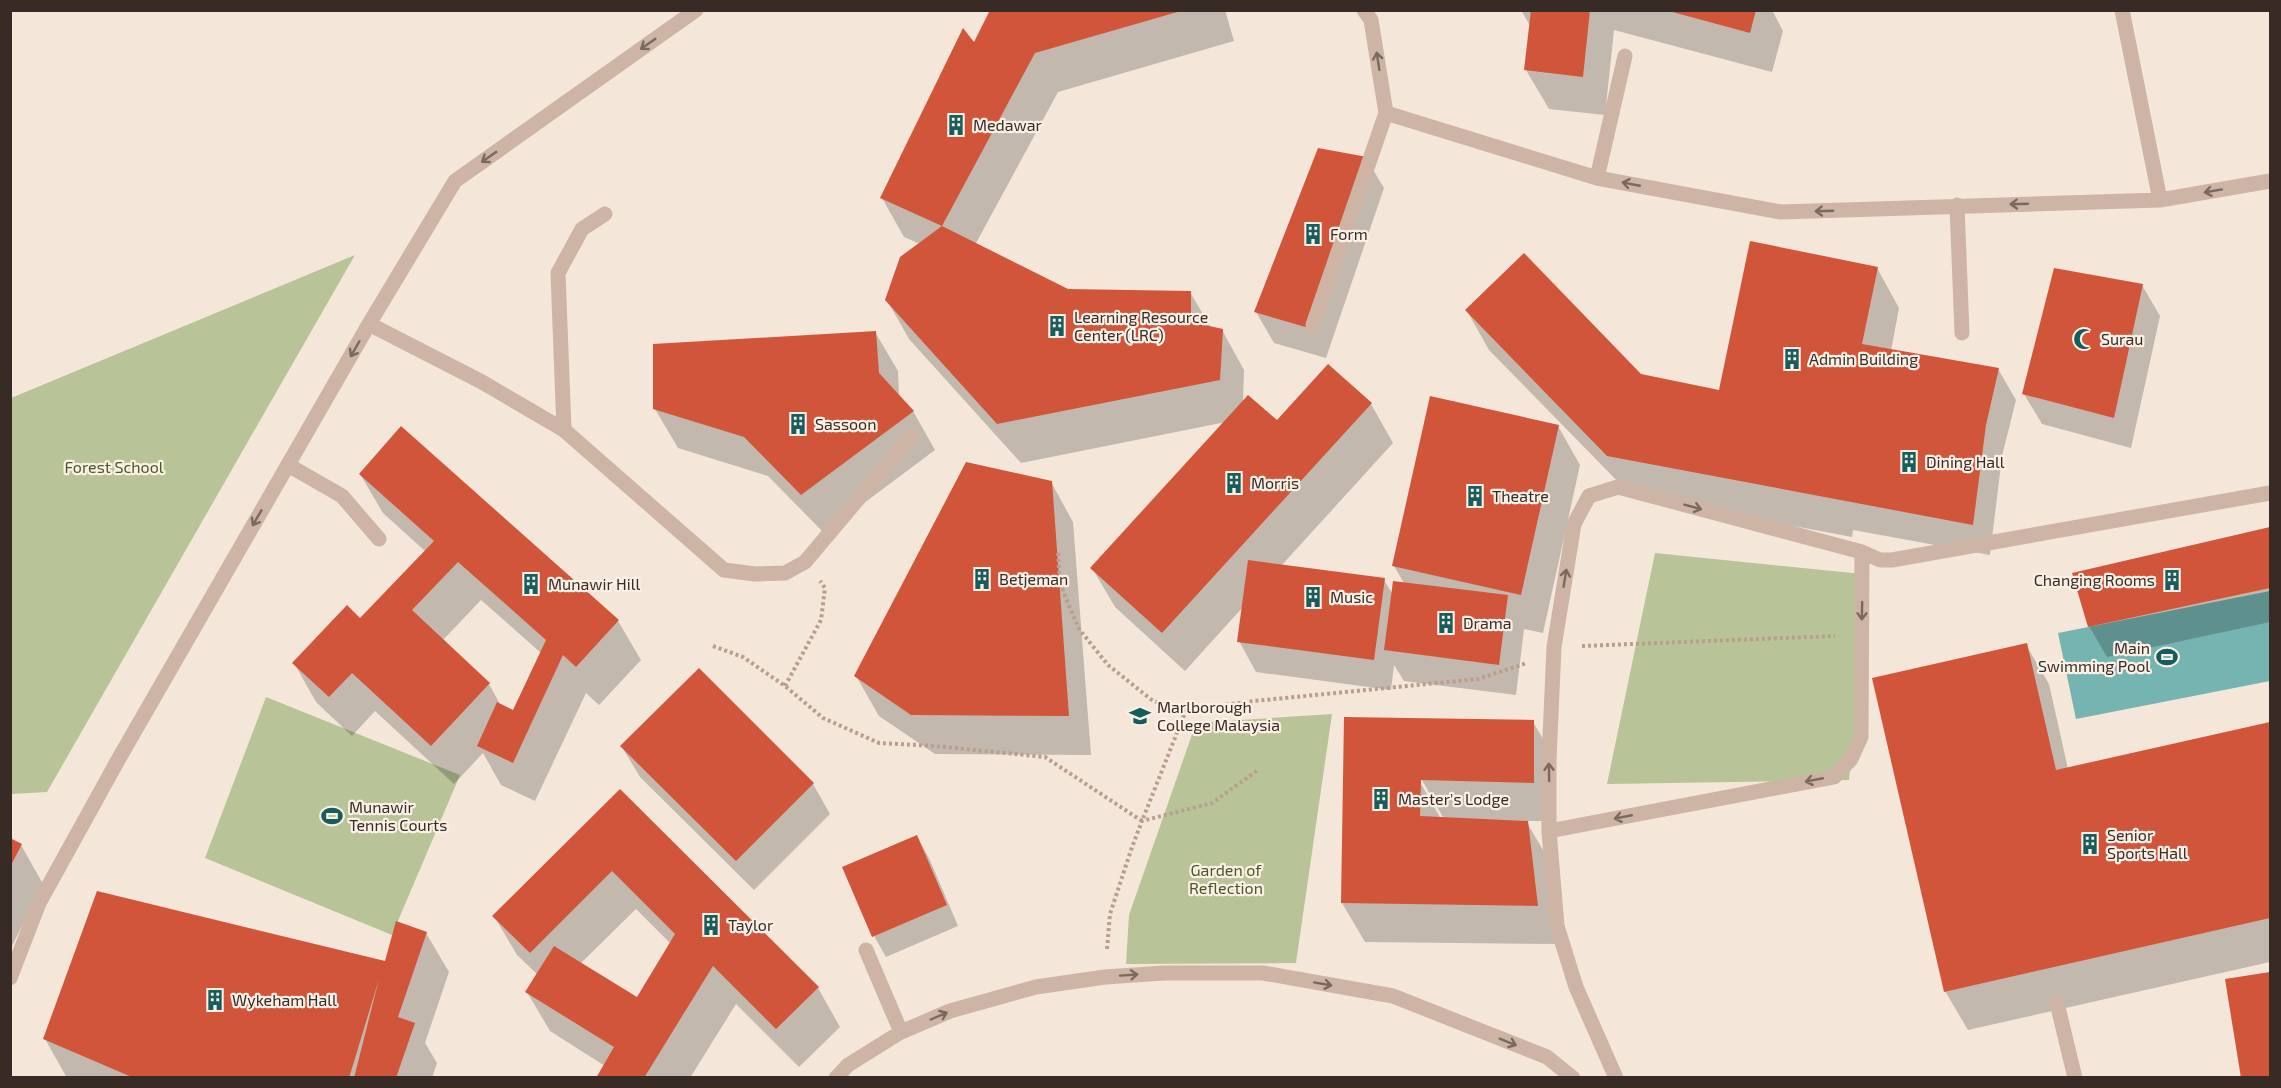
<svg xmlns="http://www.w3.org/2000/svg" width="2281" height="1088" font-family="'Exo 2',sans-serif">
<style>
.green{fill:#b8c498}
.water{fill:#76b4b2}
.shadow{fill:#0003;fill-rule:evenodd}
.building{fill:#d1553a}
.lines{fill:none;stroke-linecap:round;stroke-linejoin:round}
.path{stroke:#b99e8e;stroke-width:4;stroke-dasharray:3 3;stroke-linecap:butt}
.service{stroke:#cdb4a4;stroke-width:15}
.oneway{stroke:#7b695f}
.labels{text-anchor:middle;stroke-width:4.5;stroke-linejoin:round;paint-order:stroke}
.poi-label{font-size:16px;fill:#382b26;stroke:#fbf0e6;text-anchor:start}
.park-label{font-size:16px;fill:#4a5828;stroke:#fbf0e6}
</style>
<rect width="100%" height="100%" fill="#f4e6d9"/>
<!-- green -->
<path class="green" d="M355,255l-308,537 -36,2v-396z
M1655,553l207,21 -1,163 -10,22 -2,21 -242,4z
M266,697l194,78 -68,160 -187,-77z
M1332,714l-36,249 -170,1 3,-49 67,-192z"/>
<!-- water -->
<path class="water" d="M2270,591v90l-194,38 -18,-86z"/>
<!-- shadow -->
<path class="shadow" d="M991,10h234l9,31 -176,51 -83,153 92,46 123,1 21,36 11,2 22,40 -1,33 34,20 94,-19 22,39 -112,123 103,14 9,15 11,-12 -10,-17 164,-140 22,39 -37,168 -19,-4 -8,66 -112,-14 -10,-16 -3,25 -135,-18 -17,-31 4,-34 -58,64 -70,-64 -23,-39 134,-146 -205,41 -112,-124 -22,-39 33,-56 -16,-7 -22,-39 93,-153z
M1521,10h251l11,21 -11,41 -158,-42 -9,85 -56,-6 -23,-39 5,-46h-2z
M1366,158l18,30 -58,170 -52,-15 -18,-31z
M1877,268l22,40 -8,43 107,18 18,31 -14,56 -12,99 -137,-25 -1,7 -221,-42 -142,-145 -22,-39 174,64 79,17z
M2142,285l18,31 -29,132 -89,-24 -18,-30z
M875,332l23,39 1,26 14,14 22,39 -111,83 -56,-57 -90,-28 -23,-39z
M360,474l258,147 23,39 -42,45 -13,-12 -51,108 -34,-16 -18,-32 -29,31 -79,-73 -23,25 -36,-34 -22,-39 66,-43 66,-68 -43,-39zM481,600l60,53 -27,59 -13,-6 -12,-22 -47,-43z
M1051,482l22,40 18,233 -156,-1 -56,-38 -23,-40z
M2270,529v93l-163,35 -18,-31 -15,-52z
M2026,645l23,39 19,85 202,-46v239l-302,68 -23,-39z
M1346,719l187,3 23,39v60h-30l24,41 10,82 -195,-2 -23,-39zM1418,773l26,46h-3l-25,-44z
M622,747l191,37 17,30 -76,76 -114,-113z
M620,791l198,197 22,39 -41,40 -63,-63 -46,74h-93l8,-12 -55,-35 -23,-39 11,-17 -21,-20 -23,-39zM636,909l35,35 -34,55 -57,-35z
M917,837l12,21 29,68 -72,31 -12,-21z
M10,840l11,5 22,39 -33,66z
M426,933l23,39 -24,71 12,20 -5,15h-365l-22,-39 341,-76z
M2270,974v104h-28l-15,-97z"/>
<!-- building -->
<path class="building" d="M990,10l191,1 -146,42 -93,173 -62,-28 83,-170 11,14z
M1531,10h59l-7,67 -59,-7z
M1665,10h91l-6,23z
M1318,148l49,9 -58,171 -55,-16z
M942,226l126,63 123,2v31l32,7 -3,51 -223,44 -112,-124 15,-43z
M1750,241l128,26 -16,77 137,24 -13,57 -13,100 -366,-69 -142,-146 59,-57 117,121 78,16z
M2054,268l89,16 -29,134 -92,-24z
M876,331l3,42 35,38 -113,84 -57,-58 -91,-28v-65z
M1328,364l44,39 -210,230 -72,-65 158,-173 29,25z
M1430,396l129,29 -38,170 -129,-29z
M401,426l218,194 -43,47 -13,-12 -50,108 -36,-17 20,-44 16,8 33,-70 -88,-78 -46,48 78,73 -59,63 -79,-73 -23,24 -37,-34 55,-58 13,13 74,-77 -75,-67z
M966,462l86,19 17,235 -158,-1 -57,-39z
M2270,527v61l-182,39 -16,-54z
M1248,560l137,18 -11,82 -137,-18z
M1393,581l115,14 -9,70 -115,-15z
M2027,643l29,127 214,-48v196l-326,74 -72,-314z
M699,668l115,115 -78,78 -116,-115z
M1344,717l190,3v63l-113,-3 -1,36 108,5 10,85 -197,-3z
M620,789l199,198 -43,42 -63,-63 -69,112h-48l18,-31 -89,-55 29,-46 83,51 38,-63 -63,-63 -82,82 -38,-37z
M917,835l30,70 -75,32 -30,-70z
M10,838l12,6 -12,23z
M97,891l288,70 11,-40 31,11 -29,85 17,6 -19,55h-42l25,-99 -30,99h-215l-91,-39z
M2270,972v106h-29l-16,-99z"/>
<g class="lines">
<!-- path -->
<path class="path" d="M1058,553l2,31 19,45 29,36 45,36 33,9 68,-9 224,-22 49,-16
M713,646l30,11 42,29 38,32 56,25 56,3 110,11 97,64 44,-111
M1582,646l253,-10
M785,686l36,-66 4,-32 -5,-7
M1107,949l3,-35 21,-64 11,-29 70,-18 46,-33"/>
<!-- service -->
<path class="service" d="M2122,10l38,190
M1386,113l211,65 184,34 379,-12 110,-19
M1597,178l28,-122
M1957,205l5,128
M369,324l113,58 82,48 160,140 31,4 30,-1 20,-11 107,-127
M1313,325l73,-212 -15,-93 -7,-10
M564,430l-6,-157 24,-44 23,-15
M288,465l54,31 37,43
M1549,831l285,-54 17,-18 10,-22 1,-185
M866,950l35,82
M10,978l29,-75 79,-143 251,-436 86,-143 241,-171
M2057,1003l18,75
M836,1078l12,-13 53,-33 49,-21 86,-24 69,-10 59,-4h99l130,23 154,61 26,21
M1616,1078l-40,-91 -19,-61 -8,-95v-71l5,-113 20,-123 15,-28 29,-9 244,65 18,8h12l378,-67"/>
</g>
<!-- one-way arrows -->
<defs><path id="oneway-shaft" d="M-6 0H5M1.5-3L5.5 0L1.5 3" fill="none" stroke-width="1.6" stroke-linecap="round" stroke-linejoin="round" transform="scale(1.5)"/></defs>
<g class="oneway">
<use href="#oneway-shaft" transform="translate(648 44) rotate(145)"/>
<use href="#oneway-shaft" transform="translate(1378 61) rotate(-99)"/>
<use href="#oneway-shaft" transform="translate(489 157) rotate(145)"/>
<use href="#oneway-shaft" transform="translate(1631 184) rotate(-169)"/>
<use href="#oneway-shaft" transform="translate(2213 191) rotate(170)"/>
<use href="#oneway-shaft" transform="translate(2019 204) rotate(178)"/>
<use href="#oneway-shaft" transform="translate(1824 211) rotate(178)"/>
<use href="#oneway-shaft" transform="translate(355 349) rotate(120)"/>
<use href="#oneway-shaft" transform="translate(1693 507) rotate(15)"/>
<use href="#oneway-shaft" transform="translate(257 518) rotate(120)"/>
<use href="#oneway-shaft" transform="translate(1565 578) rotate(-81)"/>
<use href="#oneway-shaft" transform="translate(1862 611) rotate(91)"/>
<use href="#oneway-shaft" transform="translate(1549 772) rotate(-91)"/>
<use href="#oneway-shaft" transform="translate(1814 780) rotate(169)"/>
<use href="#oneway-shaft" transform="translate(1623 817) rotate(169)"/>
<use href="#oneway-shaft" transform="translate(1129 975) rotate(-4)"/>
<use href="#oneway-shaft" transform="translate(1323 984) rotate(10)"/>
<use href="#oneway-shaft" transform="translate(939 1016) rotate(-23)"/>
<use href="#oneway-shaft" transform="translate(1508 1042) rotate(22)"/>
</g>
<!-- icons -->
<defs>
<symbol id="building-bare" viewBox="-9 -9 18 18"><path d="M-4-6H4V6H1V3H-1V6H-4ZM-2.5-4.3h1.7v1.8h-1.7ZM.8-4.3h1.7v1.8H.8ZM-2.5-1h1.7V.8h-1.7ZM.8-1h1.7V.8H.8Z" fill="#185d5d" stroke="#fbf0e6" stroke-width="2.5" paint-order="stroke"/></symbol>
<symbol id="mosque-bare" viewBox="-9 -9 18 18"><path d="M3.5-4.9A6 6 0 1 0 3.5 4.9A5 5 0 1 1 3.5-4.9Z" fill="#185d5d" stroke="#fbf0e6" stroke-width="2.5" paint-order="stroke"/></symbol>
<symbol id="stadium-bare" viewBox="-9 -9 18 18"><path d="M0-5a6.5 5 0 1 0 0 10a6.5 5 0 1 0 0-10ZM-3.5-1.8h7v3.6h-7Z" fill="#185d5d" stroke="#fbf0e6" stroke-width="2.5" paint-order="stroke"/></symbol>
<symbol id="university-bare" viewBox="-9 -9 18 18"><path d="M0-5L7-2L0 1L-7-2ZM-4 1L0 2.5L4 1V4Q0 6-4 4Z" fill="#185d5d" stroke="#fbf0e6" stroke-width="2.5" paint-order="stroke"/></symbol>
</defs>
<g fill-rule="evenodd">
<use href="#building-bare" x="941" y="110" width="30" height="30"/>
<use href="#building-bare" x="1298" y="219" width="30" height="30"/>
<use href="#building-bare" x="1042" y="311" width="30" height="30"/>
<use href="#mosque-bare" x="2069" y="324" width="30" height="30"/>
<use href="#building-bare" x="1777" y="344" width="30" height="30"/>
<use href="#building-bare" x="783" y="409" width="30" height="30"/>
<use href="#building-bare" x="1894" y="447" width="30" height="30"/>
<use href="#building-bare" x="1219" y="468" width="30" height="30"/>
<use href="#building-bare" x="1460" y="481" width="30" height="30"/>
<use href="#building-bare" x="967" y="564" width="30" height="30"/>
<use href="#building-bare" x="2157" y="565" width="30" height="30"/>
<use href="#building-bare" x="516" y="569" width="30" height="30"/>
<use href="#building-bare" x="1298" y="582" width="30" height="30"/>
<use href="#building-bare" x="1431" y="608" width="30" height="30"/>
<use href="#stadium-bare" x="2152" y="642" width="30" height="30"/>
<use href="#university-bare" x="1125" y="701" width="30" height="30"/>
<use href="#building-bare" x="1366" y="784" width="30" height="30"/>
<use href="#stadium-bare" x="317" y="801" width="30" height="30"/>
<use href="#building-bare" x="2075" y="829" width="30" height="30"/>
<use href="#building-bare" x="696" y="910" width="30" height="30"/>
<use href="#building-bare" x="200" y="985" width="30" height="30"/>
</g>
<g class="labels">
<!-- poi labels -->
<g class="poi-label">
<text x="973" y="131">Medawar</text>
<text x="1330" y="240">Form</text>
<text x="1074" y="323">Learning Resource<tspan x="1074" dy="18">Center (LRC)</tspan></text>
<text x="2101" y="345">Surau</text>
<text x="1809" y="365">Admin Building</text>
<text x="815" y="430">Sassoon</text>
<text x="1926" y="468">Dining Hall</text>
<text x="1251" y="489">Morris</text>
<text x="1492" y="502">Theatre</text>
<text x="999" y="585">Betjeman</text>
<text x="2155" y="586" text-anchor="end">Changing Rooms</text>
<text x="548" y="590">Munawir Hill</text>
<text x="1330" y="603">Music</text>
<text x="1463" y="629">Drama</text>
<text x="2150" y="654" text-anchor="end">Main<tspan x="2150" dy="18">Swimming Pool</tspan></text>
<text x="1157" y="713">Marlborough<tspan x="1157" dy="18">College Malaysia</tspan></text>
<text x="1398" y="805">Master's Lodge</text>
<text x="349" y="813">Munawir<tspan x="349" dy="18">Tennis Courts</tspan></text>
<text x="2107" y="841">Senior<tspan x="2107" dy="18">Sports Hall</tspan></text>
<text x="728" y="931">Taylor</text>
<text x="232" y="1006">Wykeham Hall</text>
</g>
<!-- park labels -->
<g class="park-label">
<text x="114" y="473">Forest School</text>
<text x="1226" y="876">Garden of<tspan x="1226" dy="18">Reflection</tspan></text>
</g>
</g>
<!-- border -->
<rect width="2281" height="1088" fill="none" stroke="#382b26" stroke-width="24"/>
</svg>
